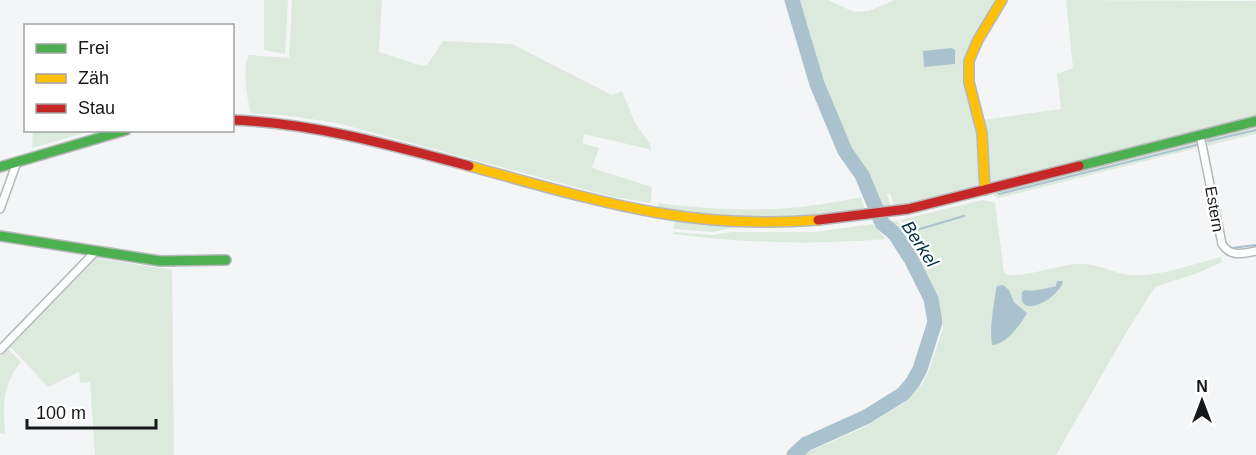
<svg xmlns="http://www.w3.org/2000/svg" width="1256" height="455" font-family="Arial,sans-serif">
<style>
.green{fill:#dceade}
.water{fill:#aac2ce}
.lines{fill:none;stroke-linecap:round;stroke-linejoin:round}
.stream{stroke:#aac2ce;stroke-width:2}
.river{stroke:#aac2ce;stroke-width:15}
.street-casing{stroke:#b6b7b9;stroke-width:10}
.fast-casing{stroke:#b6b7b9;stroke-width:12}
.slow-casing{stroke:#b6b7b9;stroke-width:12}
.jam-casing{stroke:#b6b7b9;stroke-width:12}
.street{stroke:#fdfefe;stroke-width:7}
.fast{stroke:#4caf50;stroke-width:9}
.slow{stroke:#ffc107;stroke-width:9}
.jam{stroke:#c62828;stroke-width:9}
.labels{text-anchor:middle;stroke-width:4.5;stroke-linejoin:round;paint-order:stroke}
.street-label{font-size:16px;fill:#161718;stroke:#fff}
.water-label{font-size:18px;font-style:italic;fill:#003143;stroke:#fff}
</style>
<rect width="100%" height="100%" fill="#f3f5f7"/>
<!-- green -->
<path class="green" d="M264,0h24l-3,54 -21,-4z
M292,0h90l-3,52 43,14 5,-1 16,-24 69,3 100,51 10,-4 13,32 15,21 1,9 -2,-4 -65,-15 -2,9 17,5 -7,20 60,19 -1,16 -38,-6 -276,-74 -54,-8 -32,-2c-4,-13 -9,-47 -2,-58l40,3z
M797,0h31l26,12 14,-1 27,-11h103c-6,11 -31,53 -31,61 -2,23 27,113 8,126 -11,8 -65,15 -81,18l-4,-12 -3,1 4,12 -10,1 -19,-45 -15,-16 -29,-71 -5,-16 -1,-20z
M1066,0l190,1v116l-264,66 -5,-6 -2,-50 -2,-7 78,-11 -4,-35 16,-6z
M1256,126v8l-50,12 -1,-8z
M33,131v-1l57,1 -58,17z
M1196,140l3,2 2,5 -202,51 -5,-2v-4z
M861,197l4,13c-67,11 -136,10 -204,0l-4,-7c72,9 133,10 204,-6z
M982,200l13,3 9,69 4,3c24,1 45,-9 68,-11 19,-2 36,9 54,11 30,2 63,-11 91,-18l1,5 -24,11 -43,14 -29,46 -70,122h-255l64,-28 39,-24 19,-20 7,-15 13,-40v-10l-5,-7 -2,-12 -21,-43 -14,-23 -14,-11 10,-2 9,14 3,-1 -9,-13z
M678,221l58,6 -24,5 -36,-3 -3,-1 2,-6z
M873,224l13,15c-71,6 -143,4 -213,-5l1,-2 39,3 19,-3h83z
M96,258l76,12 2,185h-79l-5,-73 -10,1 -1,-11 -31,15 -38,-41z
M7,348l14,14c-19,22 -18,45 -16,72l-5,-1v-77z"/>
<!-- water -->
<path class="water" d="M952,48l3,2v14l-31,3 -1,-16z
M1057,281h6c-4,18 -46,40 -41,11l3,-2c9,2 22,-2 31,-4z
M1003,285l6,5 5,12 13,11c-6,11 -22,33 -35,32 -3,-19 2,-38 4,-56l1,-3z"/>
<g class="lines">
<!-- stream -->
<path class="stream" d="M1208,141l48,-11
M1207,150l12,63
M999,194l201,-50
M913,231l51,-15
M896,235l9,-2
M1224,239l4,7 4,2 24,-3"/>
<!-- river -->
<path class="river" d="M792,0l25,84 28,67 17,24 20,48 13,11 16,25 20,40 4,23 -15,47 -7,13 -10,12 -37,23 -60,27 -12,11"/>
<defs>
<path id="street" d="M1200,135l22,109c8,13 20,10 34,7
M0,209l17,-47
M0,350l96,-99"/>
<path id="fast" d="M1079,166l177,-45
M0,167l126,-37
M0,236l160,25 66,-1"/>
<path id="slow" d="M469,166c63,17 126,36 190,47 52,9 106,11 159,7
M985,190l-3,-57 -13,-51v-21l9,-21 24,-40"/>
<path id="jam" d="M232,120c81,3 159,25 237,46
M818,220l90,-11 171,-43"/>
</defs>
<!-- street casing -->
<use href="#street" class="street-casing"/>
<!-- fast casing -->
<use href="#fast" class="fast-casing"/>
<!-- slow casing -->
<use href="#slow" class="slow-casing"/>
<!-- jam casing -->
<use href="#jam" class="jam-casing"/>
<!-- street -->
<use href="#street" class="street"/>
<!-- fast -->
<use href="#fast" class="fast"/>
<!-- slow -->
<use href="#slow" class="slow"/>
<!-- jam -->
<use href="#jam" class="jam"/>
</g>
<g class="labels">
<!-- street labels -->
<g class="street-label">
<text transform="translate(1215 209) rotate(80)" y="6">Estern</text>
</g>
<!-- water labels -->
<g class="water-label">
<text transform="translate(920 244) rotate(57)" y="6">Berkel</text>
</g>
</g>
<!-- legend -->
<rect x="24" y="24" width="210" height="108" fill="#ffffff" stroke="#a2a2a3" stroke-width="1.5"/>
<rect x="36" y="44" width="30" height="9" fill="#4caf50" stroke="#a2a2a3" stroke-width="1.5"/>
<text x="78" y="54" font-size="18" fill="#161718">Frei</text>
<rect x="36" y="74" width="30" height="9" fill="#ffc107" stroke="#a2a2a3" stroke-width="1.5"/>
<text x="78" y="84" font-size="18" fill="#161718">Zäh</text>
<rect x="36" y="104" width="30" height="9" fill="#c62828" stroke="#a2a2a3" stroke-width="1.5"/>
<text x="78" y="114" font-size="18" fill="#161718">Stau</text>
<!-- north arrow -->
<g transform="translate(1202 401)" stroke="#ffffff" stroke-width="4.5" paint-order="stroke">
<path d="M0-4.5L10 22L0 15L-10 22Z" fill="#161718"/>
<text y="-9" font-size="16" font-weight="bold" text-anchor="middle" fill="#161718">N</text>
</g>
<!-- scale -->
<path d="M27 419v9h129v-9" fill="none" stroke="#161718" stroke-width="3"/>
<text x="36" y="419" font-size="18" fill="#161718" stroke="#ffffff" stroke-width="4.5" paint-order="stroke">100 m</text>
</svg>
